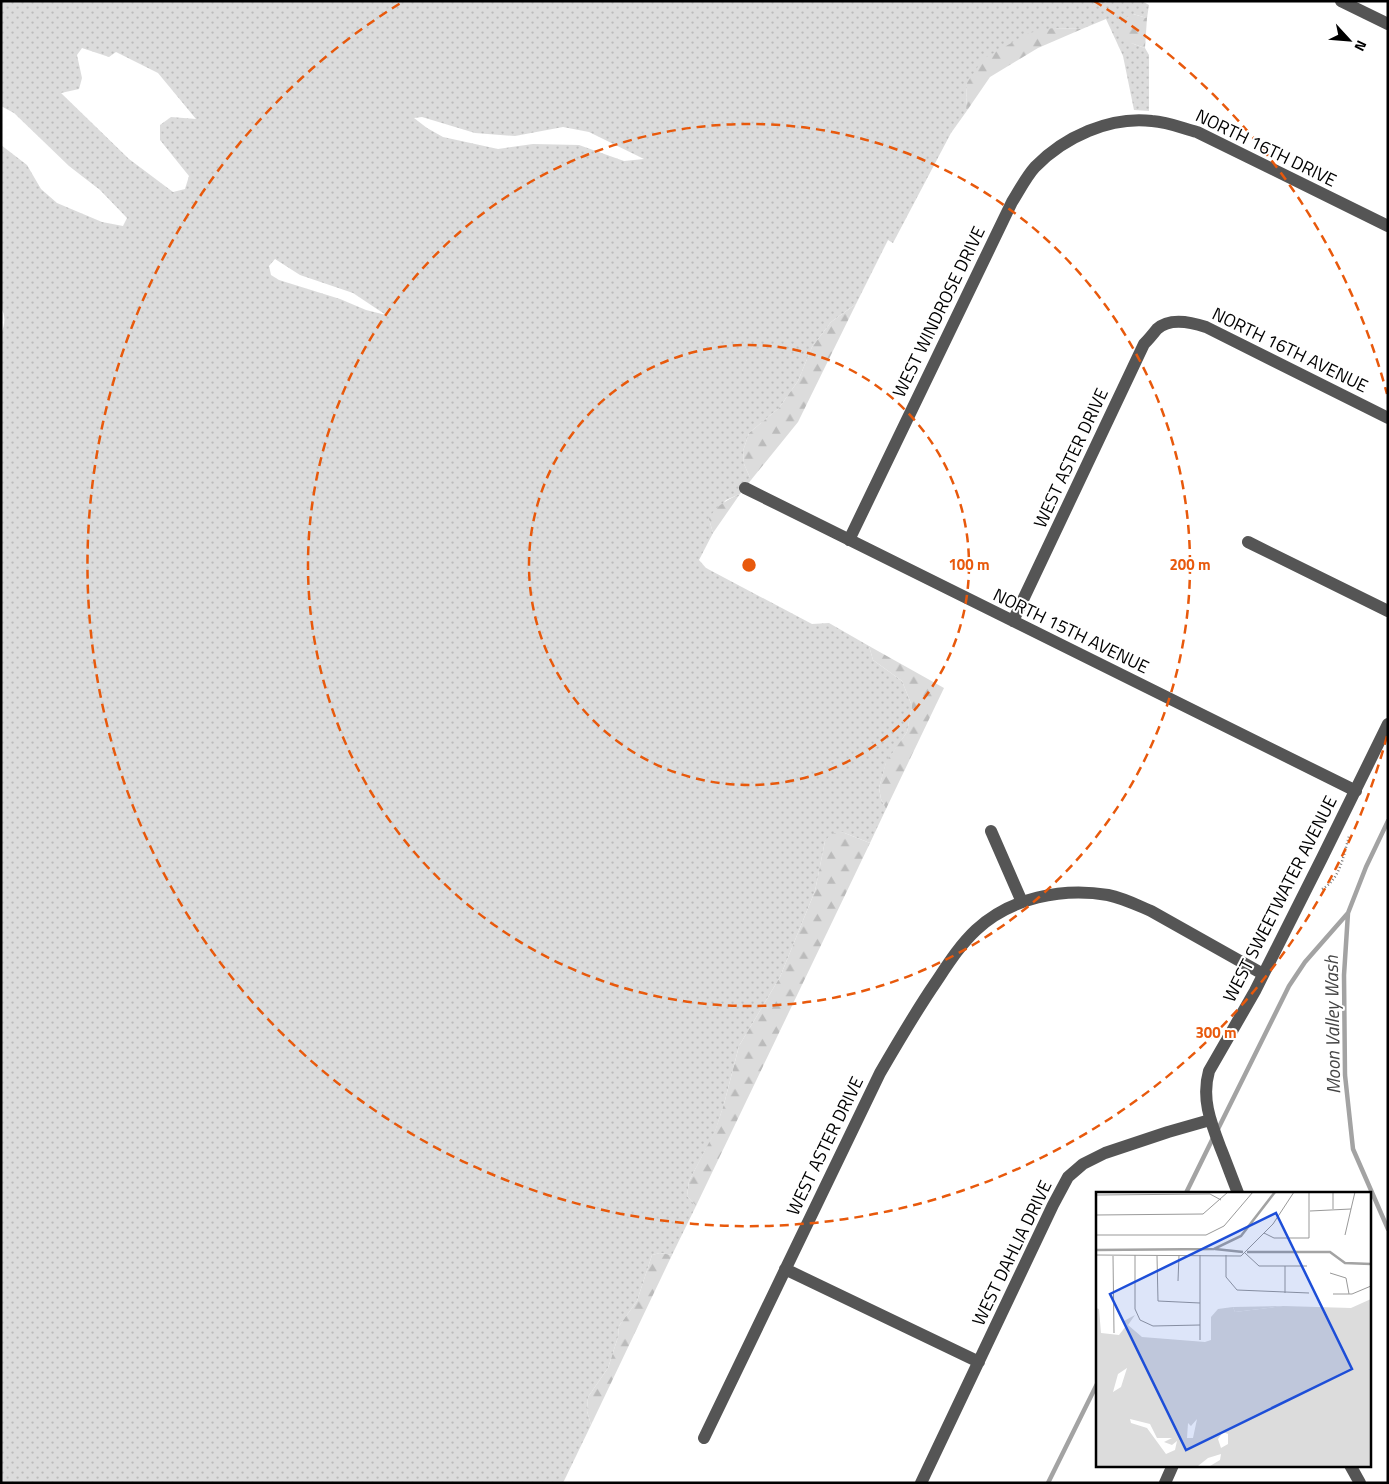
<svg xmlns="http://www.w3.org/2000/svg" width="1389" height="1484" font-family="'Titillium Web',sans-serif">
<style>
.grass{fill:url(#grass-dots);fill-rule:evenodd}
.forest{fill:url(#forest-firs)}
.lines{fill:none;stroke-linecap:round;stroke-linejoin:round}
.stream{stroke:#a3a3a3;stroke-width:4.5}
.path{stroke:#777;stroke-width:2.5;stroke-dasharray:1 2.5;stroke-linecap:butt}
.minor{stroke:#555;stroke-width:12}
.ring{fill:none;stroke:#e8590c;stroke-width:2.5;stroke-dasharray:9 6}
.labels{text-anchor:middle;stroke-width:4;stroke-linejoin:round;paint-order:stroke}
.street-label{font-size:18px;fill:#000;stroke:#fff}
.water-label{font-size:19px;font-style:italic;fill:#444;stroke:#fff}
.inset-river{fill:none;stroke:#a3a3a3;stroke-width:2.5}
.inset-road{fill:none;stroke:#999;stroke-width:1}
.view{fill:#1d4ed8;fill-opacity:0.15;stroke:#1d4ed8;stroke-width:2.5}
.inset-edge{fill:none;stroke:#000;stroke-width:2.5}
.centre{fill:#e8590c;stroke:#fff;stroke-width:2.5}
.ring-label{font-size:15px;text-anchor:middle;font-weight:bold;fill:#e8590c;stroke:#fff;stroke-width:4;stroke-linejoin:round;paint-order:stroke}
</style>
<defs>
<pattern id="grass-dots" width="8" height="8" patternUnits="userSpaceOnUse" patternTransform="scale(1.25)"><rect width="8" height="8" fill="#dcdcdc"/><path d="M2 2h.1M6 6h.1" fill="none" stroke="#bbb" stroke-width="1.8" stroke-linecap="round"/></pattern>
<pattern id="forest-firs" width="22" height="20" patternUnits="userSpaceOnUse" patternTransform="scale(1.25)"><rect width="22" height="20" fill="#dcdcdc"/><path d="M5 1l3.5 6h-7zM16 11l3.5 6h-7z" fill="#bbb"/></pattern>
</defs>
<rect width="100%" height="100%" fill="#fff"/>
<!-- grass -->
<path class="grass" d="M1,1h1103l1,2 4,-2h33l7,4 -2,13 -14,-4 -2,29 14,5 4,7v56l-15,-1 -11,-54 -17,-37 -24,10 -29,-1 -86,55 -1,29 -15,21 -58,110 -5,-3 -32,64 -25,18 -19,25 -14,34 -19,27 -30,25 -6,18 1,13 7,16 -11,14 -14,6 -17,19 4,14 -14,27 7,8 106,56 17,-1 40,23 4,14 29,21 10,25 -5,26 -21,31 -7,25 2,11 5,10 -16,34 -28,-11 -17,9 -10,50 -35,86 -41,69 -15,58 -9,28 -26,49 -2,15 9,10 -24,49 -12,-2 -8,2 -15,46 -18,25 -1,11 -10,31 -20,29 -1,14 4,14 -28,58h-562v-1150c4,-6 5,-19 0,-25v-163l26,20 14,24 16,14 45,19 21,4 4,-8 -27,-28 -31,-24 -55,-53 -13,-7zM82,48l27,9 7,-5 42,21 38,46 -25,-2 -11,8v15l29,36 -4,13 -12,3 -44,-33 -68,-66 18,-4 3,-11 -5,-23zM422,117l53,16 40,3 48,-9 26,5 55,27 -20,2 -45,-16 -46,-1 -35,5 -55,-12 -16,-9 -13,-10zM275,259l25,16 53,18 33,22 -20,-5 -26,-11 -61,-19 -8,-5 -2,-9z"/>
<!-- forest -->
<path class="forest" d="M1133,14l14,4 -2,30 -14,-5 -11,-9 1,-14z
M1053,28l29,1 -44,19 -48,29 -24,35 1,-29 16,-24 46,-26z
M856,304l-58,118 -47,58 -7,-16 -1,-13 6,-18 30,-25 19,-27 14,-34 19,-25z
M740,494l-27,39 -4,-14c6,-13 18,-19 31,-25z
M869,646l75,42 -58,121 -5,-10 -2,-11 7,-26 21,-30 5,-26 -10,-25 -29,-21z
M842,832l28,11 -174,363 -9,-10 2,-15 26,-50 9,-27 15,-58 41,-69 35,-86 10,-50 6,-7z
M660,1253l12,2 -81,170 -4,-14 1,-14 20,-29 10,-31 1,-11 18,-25 15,-46z"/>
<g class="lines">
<!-- stream -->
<path class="stream" d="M1388,821l-22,46 -18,46 -4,62 1,100 8,74 35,80
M1217,1131l72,-145 16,-24 43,-49
M1186,1193l27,-55
M1048,1483l50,-101"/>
<!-- path -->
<path class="path" d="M1322,889c18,-9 22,-35 27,-53"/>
<!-- minor -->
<path class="minor" d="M1341,1l47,23
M745,488l611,303
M849,540l163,-338c7,-11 14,-25 23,-35 29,-30 75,-51 117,-46 16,1 30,7 45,11l191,94
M1248,542l140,69
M1013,621l131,-277c5,-5 9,-10 13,-15 13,-12 34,-7 49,-2l182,91
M991,831l31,71
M1238,1193c-6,-15 -11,-29 -17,-44 -10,-26 -20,-50 -12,-78l46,-80 67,-133 66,-134
M785,1269l194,93
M704,1438l176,-365c18,-31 36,-62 56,-91 12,-18 24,-37 40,-52 34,-32 86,-43 132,-35 15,3 29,10 43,16l112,63
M1350,1465l10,18
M921,1483l132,-278 15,-28 15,-13 22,-11 63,-21 42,-12
M1165,1483l8,-18"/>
</g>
<!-- distance rings -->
<g class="ring">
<circle cx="749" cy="565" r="220"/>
<circle cx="749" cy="565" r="441"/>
<path d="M1387 736A661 661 0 1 1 404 1M1094 1A661 661 0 0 1 1387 394"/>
</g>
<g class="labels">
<!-- street labels -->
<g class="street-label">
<text transform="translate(1266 148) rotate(26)" y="6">NORTH 16TH DRIVE</text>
<text transform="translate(939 312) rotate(-64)" y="6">WEST WINDROSE DRIVE</text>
<text transform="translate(1290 350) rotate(26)" y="6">NORTH 16TH AVENUE</text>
<text transform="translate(1071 458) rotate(-65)" y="6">WEST ASTER DRIVE</text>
<text transform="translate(1071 631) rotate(26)" y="6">NORTH 15TH AVENUE</text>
<text transform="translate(1280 899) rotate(-63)" y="6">WEST SWEETWATER AVENUE</text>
<text transform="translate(825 1146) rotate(-64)" y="6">WEST ASTER DRIVE</text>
<text transform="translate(1012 1253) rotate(-64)" y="6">WEST DAHLIA DRIVE</text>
</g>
<!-- water labels -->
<g class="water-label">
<text transform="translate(1332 1025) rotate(-91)" y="7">Moon Valley Wash</text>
</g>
</g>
<!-- overview -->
<g transform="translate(1096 1192)">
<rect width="275" height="275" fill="#fff"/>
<path d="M275,107v167h-161l10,-6 1,-6 -13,4 -10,8h-102v-158l3,1 2,24 18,2 7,-9 -2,-5 11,-6 -7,10 14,12 63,5 6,-2v-23l7,-8 15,-2 2,5 48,-6 68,2zM31,176l-6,19 -8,5 5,-18zM34,227l20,5 7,14h15l-8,4 8,3 5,-4 -2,9 -9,4 -19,-26 -16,-5zM101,227l-4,19h-6l1,-15 3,3zM127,240l5,2v10l-7,4 -3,-9z" fill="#dcdcdc" fill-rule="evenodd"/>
<path d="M187,114l-48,6 -2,-5z" fill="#dcdcdc"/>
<path class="inset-river" d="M119,57l28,3M0,58l118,-1 27,-13 34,-44M151,60h83l15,11 26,1"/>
<path class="inset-road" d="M237,0v17M0,3l114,-1 11,6M214,19l41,-2 4,-17M0,23l107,-1 25,-22M168,41l10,5h35v-46M0,43h110l18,-9 29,-34M249,43l6,-26M149,61l14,13h48M0,63l145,1 32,-32 21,-32M39,63v54l5,11 13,6 47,-1M130,63v22l11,13 72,3M17,64l1,77M61,64l1,45 42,2M189,74v27M234,81l16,5 3,16M82,89l1,-26M237,102h19l19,-8M104,148v-85"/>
<path class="view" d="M180,21l76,156 -166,81 -76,-156z"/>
<rect width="275" height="275" class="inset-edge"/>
</g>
<circle cx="749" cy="565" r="8" class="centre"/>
<g class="ring-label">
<text x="969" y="570">100 m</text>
<text x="1190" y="570">200 m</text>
<text x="1216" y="1038">300 m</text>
</g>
<!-- border -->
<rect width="1389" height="1484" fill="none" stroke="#000000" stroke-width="5"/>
<!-- north arrow -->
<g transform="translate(1349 40) rotate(116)" stroke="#ffffff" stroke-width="4" paint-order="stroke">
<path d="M0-4L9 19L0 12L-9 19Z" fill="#000000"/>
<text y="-8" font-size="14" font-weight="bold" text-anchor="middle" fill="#000000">N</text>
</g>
</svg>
